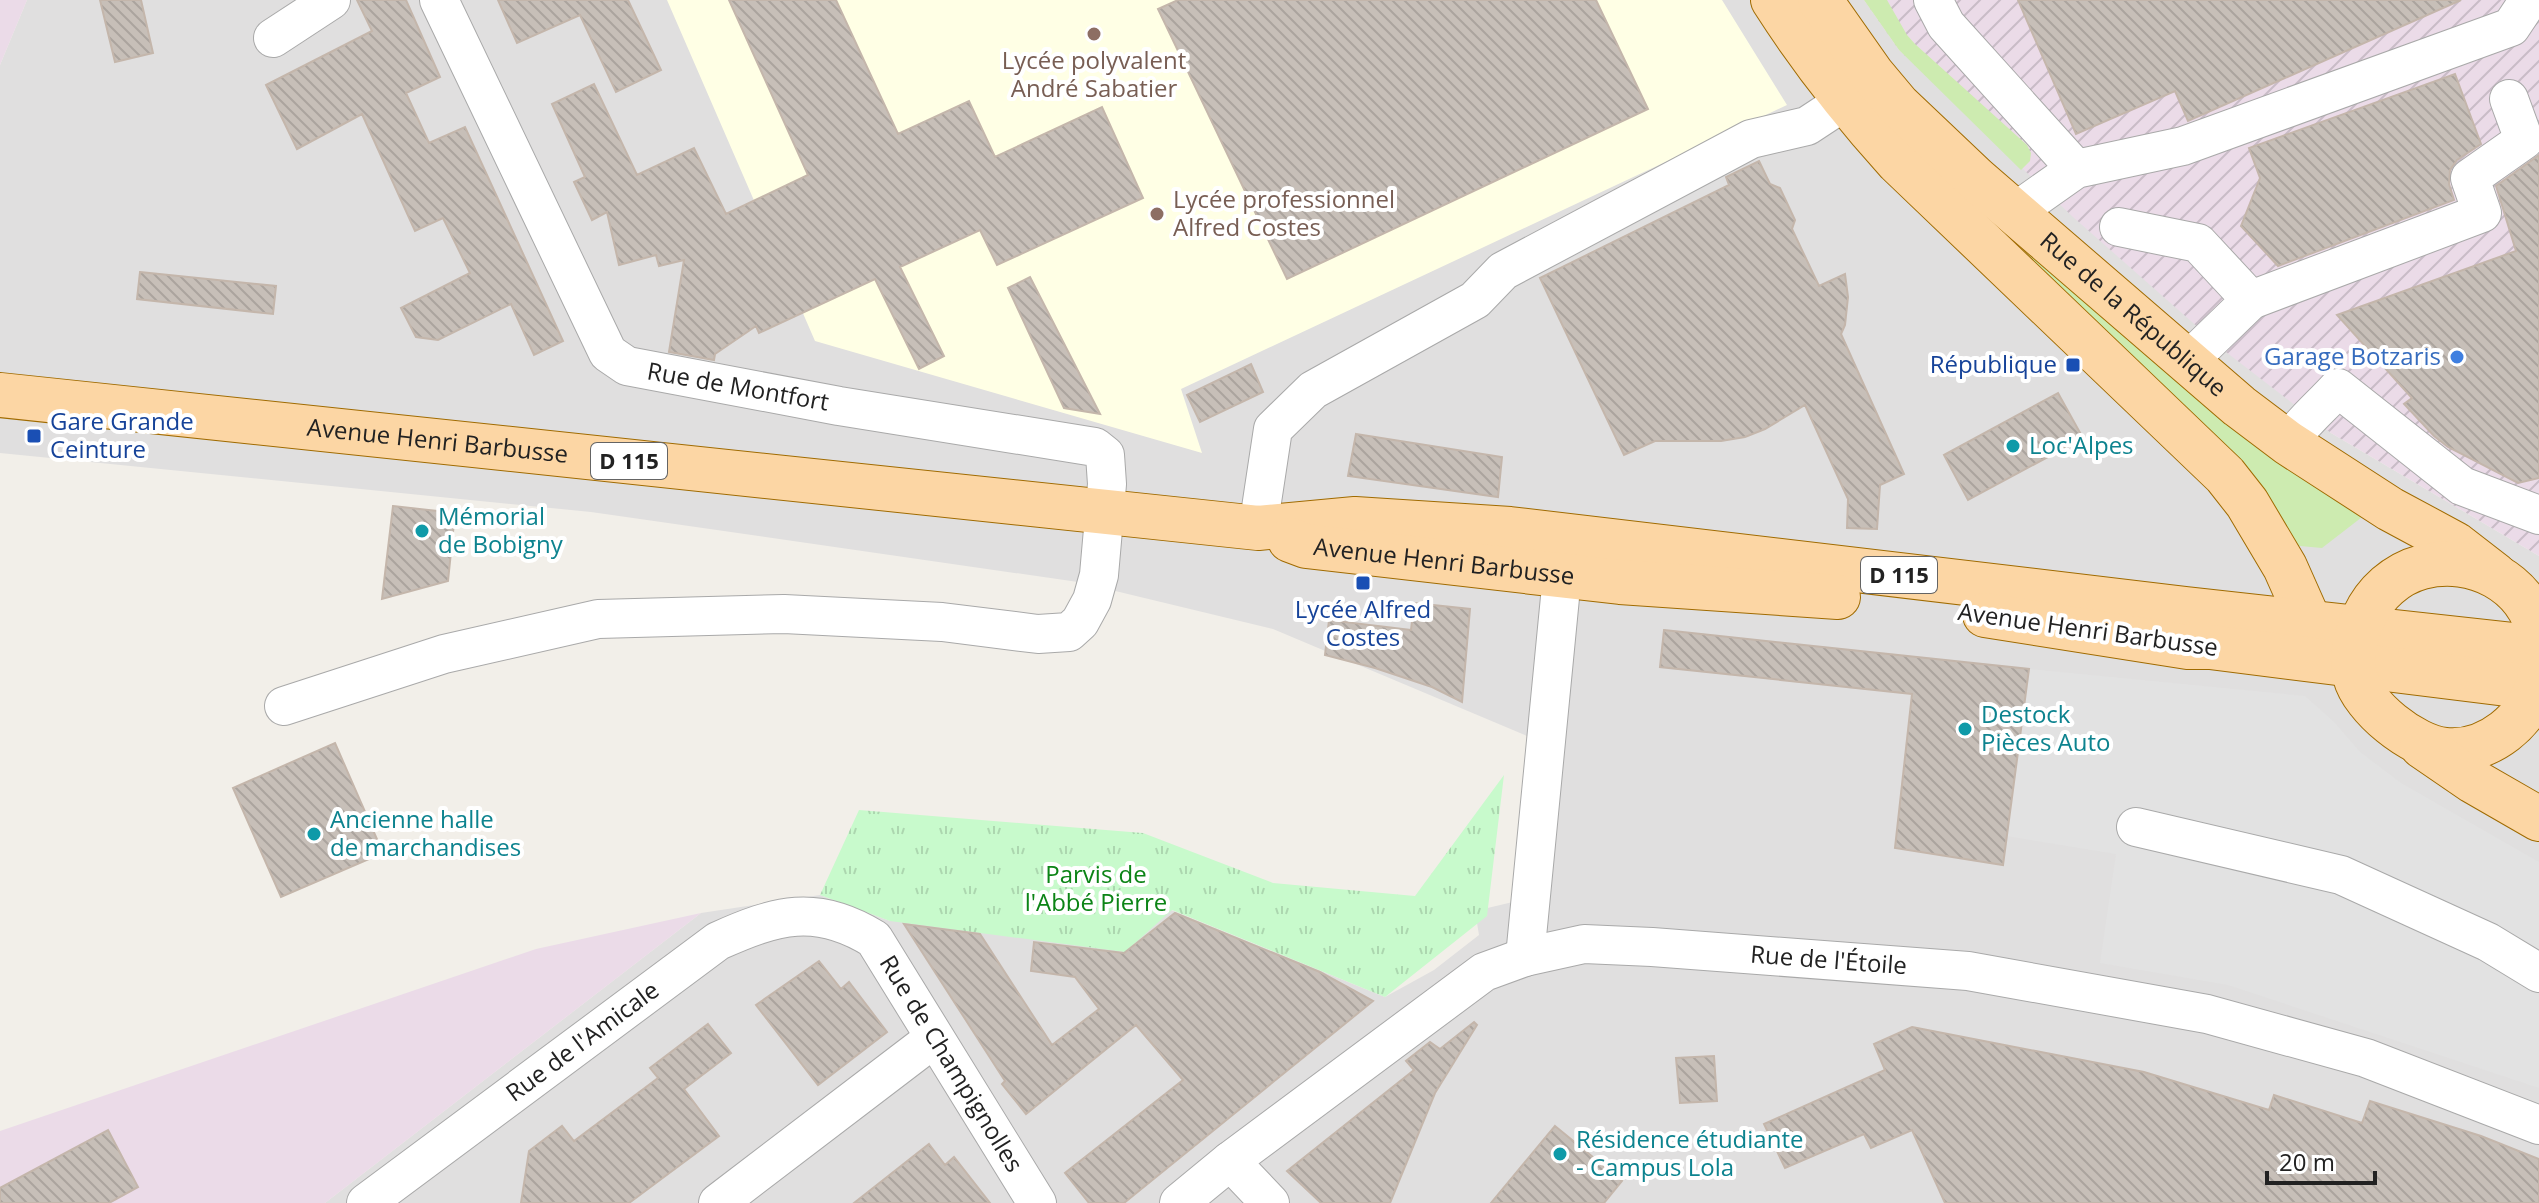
<svg xmlns="http://www.w3.org/2000/svg" width="2539" height="1203" font-family="'Open Sans',sans-serif">
<style>
.residential{fill:#e0dfdf}
.industrial{fill:url(#industrial-furrows)}
.education{fill:#ffffe5}
.railway{fill:#ebdbe8}
.grass{fill:#cdebb0}
.park{fill:url(#park-tufts)}
.parking{fill:#e2e2e2}
.building{fill:url(#building-back-hatch);stroke:#c4b6ab;stroke-width:2}
.lines{fill:none;stroke-linecap:round;stroke-linejoin:round}
.minor-casing{stroke:#a9a9a9;stroke-width:40}
.major-casing{stroke:#a06b00;stroke-width:46}
.minor{stroke:#fff;stroke-width:38}
.major{stroke:#fcd6a4;stroke-width:44}
.education-dot{fill:#8d6e63;stroke:#fff;stroke-width:3}
.shop-dot{fill:#3f7fe0;stroke:#fff;stroke-width:3}
.transit-dot{fill:#1a4fb4;stroke:#fff;stroke-width:3}
.culture-dot{fill:#0f9aa8;stroke:#fff;stroke-width:3}
.labels{text-anchor:middle;stroke-width:8;stroke-linejoin:round;paint-order:stroke}
.shield{fill:#fff;stroke:#646464;stroke-width:2}
.shield-label{font-size:22px;font-weight:bold;fill:#222}
.education-label{font-size:24px;fill:#785e54;stroke:#fff}
.street-label{font-size:24px;fill:#222;stroke:#fff}
.shop-label{font-size:24px;fill:#366cbe;stroke:#fff;text-anchor:end}
.transit-label{font-size:24px;fill:#164399;stroke:#fff;text-anchor:end}
.culture-label{font-size:24px;fill:#0d838f;stroke:#fff;text-anchor:start}
.park-label{font-size:24px;fill:#0c8416;stroke:#fff}
</style>
<defs>
<pattern id="industrial-furrows" width="10" height="10" patternUnits="userSpaceOnUse" patternTransform="scale(2)"><rect width="10" height="10" fill="#ebdbe8"/><path d="M-1 1l2-2M0 10L10 0M9 11l2-2" fill="none" stroke="#c9bcc7"/></pattern>
<pattern id="park-tufts" width="24" height="20" patternUnits="userSpaceOnUse" patternTransform="scale(2)"><rect width="24" height="20" fill="#c8facc"/><path d="M3 7l-1-3M5 7V3M7 7l1-3M15 17l-1-3M17 17v-4M19 17l1-3" fill="none" stroke="#acd6af"/></pattern>
<pattern id="building-back-hatch" width="6" height="6" patternUnits="userSpaceOnUse" patternTransform="scale(2)"><rect width="6" height="6" fill="#c7bfb8"/><path d="M-1 5l2 2M0 0l6 6M5-1l2 2" fill="none" stroke="#aba49e"/></pattern>
</defs>
<rect width="100%" height="100%" fill="#f2efe9"/>
<!-- residential -->
<path class="residential" d="M27,0h1837l35,50 432,383 208,123v647h-2214l376,-290 119,-18 70,26 281,-11 214,87 49,-27 45,-35 -4,-24 42,-10 10,-165 -254,-107 -195,-47 -487,-70 -591,-59v-388z"/>
<!-- industrial -->
<path class="industrial" d="M1864,0h675v556l-208,-123 -105,-81 -153,-135 -174,-167z"/>
<!-- education -->
<path class="education" d="M667,0h1055l65,105 -606,284 21,64 -387,-112z"/>
<!-- railway -->
<path class="railway" d="M0,0h27l-27,65z
M701,913l-376,290h-325v-72l536,-182z"/>
<!-- grass -->
<path class="grass" d="M1803,0l563,514 -44,34 -33,-3 -324,-337z
M1864,0h23l20,35 8,9 112,101 4,8 -1,8 -9,9 -122,-120z"/>
<!-- park -->
<path class="park" d="M1504,775l-17,141 -102,81 -213,-87 -47,42 -235,-31 -70,-26 39,-85 284,23 130,50 142,13z"/>
<!-- parking -->
<path class="parking" d="M2029,669l276,27 29,26 26,30 41,31 138,79v226l-311,-103 -128,-22 16,-109 -109,-18z"/>
<!-- building -->
<path class="building" d="M100,0h41l12,53 -38,9z
M357,0h49l34,77 -34,16 23,50 36,-16 98,214 -29,14 -23,-51 -73,36 -22,-3 -15,-29 69,-35 -27,-55 -28,13 -53,-117 -65,35 -31,-64 106,-54z
M498,0h130l33,70 -45,22 -36,-77 -63,28z
M729,0h107l62,134 71,-33 26,56 107,-50 41,91 -146,67 -17,-35 -80,37 44,89 -25,13 -44,-90 -116,54 -3,-7 -41,28 -1,6 -45,-8 15,-92 -25,6 -3,-11 -37,10 -12,-53 -15,8 -18,-38 11,-5 -33,-73 42,-20 43,91 57,-27 32,66 82,-39z
M1178,0h418l52,109 -361,170 -129,-270z
M2018,0h443l-273,121 -13,-30 -99,43z
M2455,74l26,70 -24,16 -7,10 -1,14 5,16 -176,66 -37,-40 19,-48 -11,-30z
M2539,155v323l-21,5 -70,-36 -14,-11 -30,-32 8,-6 -75,-83 179,-64 -20,-65z
M1759,161l11,23 10,4 15,32 -3,9 27,57 26,-12 3,23 -3,28 -4,9 63,140 -24,11 -3,44 -30,-1 1,-29 -43,-94 -40,24 -20,8 -24,4h-66l-31,14 -84,-177 189,-93 -3,-8z
M140,272l136,14 -3,28 -136,-15z
M1030,277l70,137 -36,-6 -56,-120z
M1251,364l12,28 -63,30 -13,-27z
M2058,393l25,45 -115,62 -24,-45z
M1356,434l146,23 -4,40 -150,-21z
M393,506l62,7 -7,68 -66,18z
M1414,603l56,6 -8,93 -30,-15 -57,-19 -50,-13 4,-35 82,10z
M1664,630l365,39 -26,196 -108,-17 17,-154 -252,-27z
M335,743l48,110 -102,44 -48,-109z
M1175,913l145,59 53,29 -249,202h-35l-24,-30 118,-93 -47,-55 -110,89 -24,-30 3,-3 -101,-157 76,10 72,111 47,-36 -24,-32 -44,-6 3,-29 90,11z
M819,961l22,28 8,-7 38,50 -69,53 -62,-80z
M1474,1022l3,3 -42,68 -45,110h-69l-34,-32 127,-101 -8,-9 24,-19 10,7z
M708,1024l23,29 -47,36 35,47 -90,67h-108l8,-52 33,-25 12,15 84,-63 -8,-10z
M1912,1027l232,45 125,38 5,-15 88,28 8,-22 111,35 58,23v44h-594l-33,-73 -41,18 -7,-14 -79,34 -21,-44 121,-54 -11,-26z
M1714,1056l3,45 -37,2 -4,-45z
M1555,1126l67,55 -18,22h-113z
M108,1130l30,57 -29,16h-109v-15z
M929,1144l16,21 9,-8 36,46h-136z"/>
<g class="lines">
<defs>
<g id="minor">
<path d="M1933,0l13,25 130,144"/>
<path d="M273,38l58,-38"/>
<path d="M2015,212l61,-43 107,-23 328,-119 18,-27"/>
<path d="M2119,227l79,16 53,57 -63,61"/>
<path d="M2251,300l231,-87 -12,-35 54,-38 -15,-41"/>
<path d="M2288,443c14,-21 33,-36 50,-55l124,98 77,29"/>
<path d="M1258,528l15,-99 40,-39 162,-90 28,-29 248,-132 56,-13 38,-25"/>
<path d="M284,706l160,-52 154,-35 186,-5 158,8 96,12 31,-2 11,-10 12,-22 7,-25 8,-91 -2,-29 -10,-8 -256,-41 -212,-40 -19,-13 -169,-353"/>
<path d="M2136,827l205,48 147,67 51,31"/>
<path d="M1525,957l40,-411"/>
<path d="M1230,1161l40,42"/>
<path id="s1" d="M366,1203l352,-262c58,-26 98,-38 156,-2l163,264"/>
<path d="M718,1203l215,-164"/>
<path id="s2" d="M1179,1203l51,-42 254,-189 41,-15 59,-13 68,3 316,24 239,43 159,44 173,67"/>
</g>
<g id="major">
<path d="M1773,0c37,58 79,111 125,162l327,313 22,28 38,64 24,54 17,18"/>
<path id="s3" d="M1820,0l52,74 26,31 78,74 263,227 49,37 102,66 65,35 40,31"/>
<path id="s4" d="M0,395l1258,133 97,-9 155,10 676,80 353,39"/>
<path id="s5" d="M1290,540l16,6 314,36 218,15"/>
<path d="M1985,615l203,32h22l329,41"/>
<path d="M2539,635c-11,-53 -66,-81 -117,-68 -26,7 -47,26 -58,50 -8,16 -14,41 -9,59 8,31 58,71 90,74 43,4 85,-30 94,-71"/>
<path d="M2422,746l51,35 66,38"/>
</g>
</defs>
<!-- minor casing -->
<use href="#minor" class="minor-casing"/>
<!-- major casing -->
<use href="#major" class="major-casing"/>
<!-- minor -->
<use href="#minor" class="minor"/>
<!-- major -->
<use href="#major" class="major"/>
</g>
<!-- markers -->
<g class="education-dot">
<circle cx="1094" cy="34" r="8"/>
<circle cx="1157" cy="214" r="8"/>
</g>
<circle class="shop-dot" cx="2457" cy="357" r="8"/>
<g class="transit-dot">
<rect x="2065" y="357" width="16" height="16" rx="4"/>
<rect x="26" y="428" width="16" height="16" rx="4"/>
<rect x="1355" y="575" width="16" height="16" rx="4"/>
</g>
<g class="culture-dot">
<circle cx="2013" cy="446" r="8"/>
<circle cx="422" cy="531" r="8"/>
<circle cx="1965" cy="729" r="8"/>
<circle cx="314" cy="834" r="8"/>
<circle cx="1560" cy="1154" r="8"/>
</g>
<g class="labels">
<!-- shield labels -->
<g class="shield">
<rect x="591" y="443" width="76" height="36" rx="6"/>
<rect x="1861" y="557" width="76" height="36" rx="6"/>
</g>
<g class="shield-label">
<text x="629" y="469">D 115</text>
<text x="1899" y="583">D 115</text>
</g>
<!-- education labels -->
<g class="education-label">
<text x="1094" y="69">Lycée polyvalent<tspan x="1094" dy="28">André Sabatier</tspan></text>
<text x="1173" y="208" text-anchor="start">Lycée professionnel<tspan x="1173" dy="28">Alfred Costes</tspan></text>
</g>
<!-- street labels -->
<g class="street-label">
<text dy="8" stroke="none"><textPath href="#s3" startOffset="446">Rue de la République</textPath></text>
<text transform="translate(738 387) rotate(10)" y="8">Rue de Montfort</text>
<text dy="8" stroke="none"><textPath href="#s4" startOffset="440">Avenue Henri Barbusse</textPath></text>
<text dy="8" stroke="none"><textPath href="#s5" startOffset="156">Avenue Henri Barbusse</textPath></text>
<text transform="translate(2088 630) rotate(8)" y="8">Avenue Henri Barbusse</text>
<text dy="8" stroke="none"><textPath href="#s2" startOffset="732">Rue de l'Étoile</textPath></text>
<text dy="8" stroke="none"><textPath href="#s1" startOffset="270">Rue de l'Amicale</textPath></text>
<text dy="8" stroke="none"><textPath href="#s1" startOffset="750">Rue de Champignolles</textPath></text>
</g>
<!-- shop labels -->
<g class="shop-label">
<text x="2441" y="365">Garage Botzaris</text>
</g>
<!-- transit labels -->
<g class="transit-label">
<text x="2057" y="373">République</text>
<text x="50" y="430" text-anchor="start">Gare Grande<tspan x="50" dy="28">Ceinture</tspan></text>
<text x="1363" y="618" text-anchor="middle">Lycée Alfred<tspan x="1363" dy="28">Costes</tspan></text>
</g>
<!-- culture labels -->
<g class="culture-label">
<text x="2029" y="454">Loc'Alpes</text>
<text x="438" y="525">Mémorial<tspan x="438" dy="28">de Bobigny</tspan></text>
<text x="1981" y="723">Destock<tspan x="1981" dy="28">Pièces Auto</tspan></text>
<text x="330" y="828">Ancienne halle<tspan x="330" dy="28">de marchandises</tspan></text>
<text x="1576" y="1148">Résidence étudiante<tspan x="1576" dy="28">- Campus Lola</tspan></text>
</g>
<!-- park labels -->
<g class="park-label">
<text x="1096" y="883">Parvis de<tspan x="1096" dy="28">l'Abbé Pierre</tspan></text>
</g>
</g>
<!-- scale -->
<path d="M2267 1171v12h108v-12" fill="none" stroke="#222222" stroke-width="4"/>
<text x="2279" y="1171" font-size="24" fill="#222222" stroke="#ffffff" stroke-width="6" paint-order="stroke">20 m</text>
</svg>
